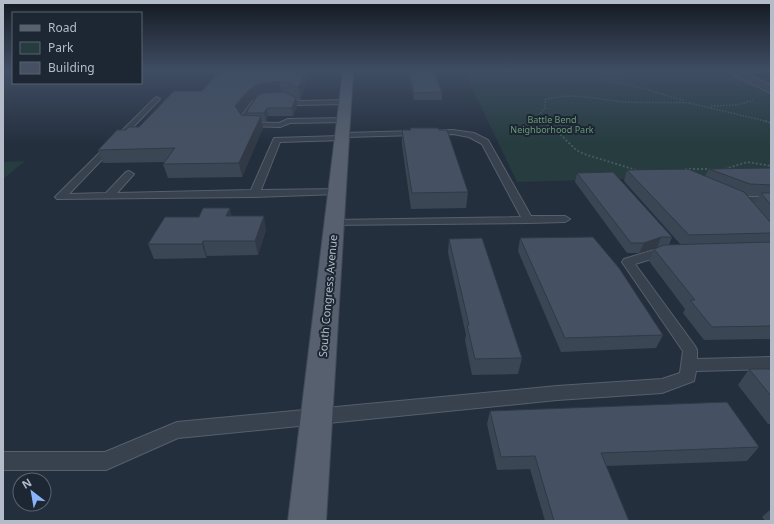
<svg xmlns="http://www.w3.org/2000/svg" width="774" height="524" font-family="'Noto Sans',sans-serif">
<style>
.green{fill:#263c3f}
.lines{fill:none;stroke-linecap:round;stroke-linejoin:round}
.lane-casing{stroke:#565f6c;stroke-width:2}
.street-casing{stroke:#565f6c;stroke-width:2}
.primary-casing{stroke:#414a57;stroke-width:2}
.path-far1{stroke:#44595c;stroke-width:1.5;stroke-dasharray:1.5 1.5;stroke-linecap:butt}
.path{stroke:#44595c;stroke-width:2;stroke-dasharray:2 2;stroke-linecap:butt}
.lane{fill:#38414e;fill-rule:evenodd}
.street{fill:#38414e;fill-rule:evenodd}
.primary{fill:#56606e;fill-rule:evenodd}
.wall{fill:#3b4654;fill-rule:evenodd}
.shaded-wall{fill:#303945}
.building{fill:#455162;stroke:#303945}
.labels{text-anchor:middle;stroke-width:4;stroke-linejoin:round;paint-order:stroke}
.far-park-label{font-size:9px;fill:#6b9a76;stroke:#1d2633}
.street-label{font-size:11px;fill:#b4bcc9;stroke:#1d2633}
</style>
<rect width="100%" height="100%" fill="#242f3e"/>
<!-- green -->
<path class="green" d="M464,71h259l48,23v81l-254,7z
M25,161l-22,18v-17z"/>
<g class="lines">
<defs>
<path id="lane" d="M284,94l7,2 8,5 47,-1 3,2 -3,2 -49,1 -10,-6 -5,-2 -1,-1z
M157,97l3,2 -1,1 -90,94 37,-1 20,-21 3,-1 5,3 -17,19 134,-3 23,-52 66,-2v-3h3l110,-3 21,3 14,7 43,76h34l5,3 -5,3 -37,1 -197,2 -1,-2 1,-2 4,-1 186,-3 -39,-73 -13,-7 -16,-3 -107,3v3h-3l-63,2 -19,48 80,-1 2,2 -2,2 -3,1 -84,3 -197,2 -2,-2 2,-2 98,-97z
M256,98l3,2 -12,19 1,3 31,1 9,-4 57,-1 4,2 -4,2 -55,1 -10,4 -37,-1 -4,-7 15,-20z
M743,197h28v6h-20l1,2 -1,2c-7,2 -9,-2 -13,-7z
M657,249l13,2 2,2 -2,2 -12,2 -23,7 60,82 2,4v9l74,-2v12l-75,2 -2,10 -32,12 -105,7 -379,38 -72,32h-103v-18h102l72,-30 380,-36 105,-7 18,-6 3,-22 -61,-89 2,-3z"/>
<path id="street" d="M728,71h13l30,14v8l-42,-20z"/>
<path id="primary" d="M343,71h10l-27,450h-38z"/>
</defs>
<!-- lane casing -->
<use href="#lane" class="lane-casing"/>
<!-- street casing -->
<use href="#street" class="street-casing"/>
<!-- primary casing -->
<use href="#primary" class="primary-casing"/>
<!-- path-far1 -->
<path class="path-far1" d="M585,71c16,5 28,4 44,7
M602,76l16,7 24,5 43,13
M690,103l79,19
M711,106l26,-1 16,-5
M542,122l-4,-2v-4l7,-8v-8c26,-9 54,0 80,2 22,1 44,0 66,1"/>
<!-- path -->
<path class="path" d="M540,121l20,13 16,16 8,4 52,16
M765,121l6,2
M685,169h25
M725,169l22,-7 24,4"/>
<!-- lane -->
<use href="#lane" class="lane"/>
<!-- street -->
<use href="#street" class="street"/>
<!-- primary -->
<use href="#primary" class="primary"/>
</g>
<!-- wall -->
<path class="wall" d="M220,71h91l-11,29 -9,-5 -3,-2 8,5 1,8 -4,10h-25l-2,5h-5l2,7 -21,49 -74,1 -5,-14 2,-2 -62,1 -5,-13 28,-20 13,-3 63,-36zM256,98l-9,13 1,4h-7l10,-14z
M408,71h25l9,21v8h-28z
M764,71h7v2z
M410,128l58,64 -2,16 -55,1 -9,-64v-15h8z
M771,168v171l-67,1 -21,-27 2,-4 -36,-48 5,-12 3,-1 -18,5h-12l-52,-71 2,-9 95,64 -3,8h12l-57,-64 3,-11 78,6 4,-7zM747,196h12l-4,8z
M232,216l34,14 -8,25 -51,1 -1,2 -52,1 -6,-15z
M520,238l143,97 -7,13 -95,4 -43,-101z
M449,239l73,119 -4,16 -46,1 -7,-35 1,-5 -18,-82z
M749,369h22v55h-3l-30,-39z
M490,411l269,36 -12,14 -141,5 23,55h-84l-15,-52 -33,1 -10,-46z
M771,509v12h-6l-3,-4z"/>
<!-- shaded-wall -->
<path class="shaded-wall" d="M306,71h5l-11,29 -2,-12z
M280,81l1,11 -21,3 -9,6 -13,17 -3,-12 14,-16 9,-6z
M296,98l1,8 -4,10 -1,-8z
M267,108l1,8 -2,5 -2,-8z
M261,116l2,12 -21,49 -3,-14z
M230,208l3,14 -7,-6z
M264,216l2,14 -8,25 -3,-14z
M661,237l-4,11 -18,5 5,-10z
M203,241l4,15 -1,2 -4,-14z"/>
<!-- building -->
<path class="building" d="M220,71h86l-8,17 -8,-5 -10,-2 -22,3 -9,6 -14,16 6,9 20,1 -22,47 -76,1 12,-16 -77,2 19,-20h9l3,-3h10l35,-36h28z
M410,71h23l9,21 -28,1z
M285,92l11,6 -4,10h-25l-3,5h-16l-1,-2 11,-16 5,-2z
M410,128h28l1,2h8l21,62 -56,1 -10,-63h9z
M771,168v17l-21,-1 -41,-15z
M688,169l56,23 27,31v10l-82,2 -62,-65z
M613,172l59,65h-11l-17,6h-13l-54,-70z
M761,193h10v12z
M203,208h27l-4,8h38l-9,25h-52l-1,3h-54l17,-27h34z
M593,237l26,31 44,67 -98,3 -45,-100z
M482,238l40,120 -47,1 -8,-34h2l-20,-86z
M771,242v84l-59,1 -22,-27h5l-41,-51 10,-4z
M749,369h22v27z
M727,402l32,45 -158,6 28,68h-75l-19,-65 -34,1 -11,-46z"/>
<!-- sky -->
<linearGradient id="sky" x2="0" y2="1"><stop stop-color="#141a22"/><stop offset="0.49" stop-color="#3f4d63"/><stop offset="1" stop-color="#3f4d63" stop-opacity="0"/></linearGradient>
<rect width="774" height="144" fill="url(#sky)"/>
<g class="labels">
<!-- far-park labels -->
<g class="far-park-label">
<text x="552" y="123">Battle Bend<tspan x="552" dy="10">Neighborhood Park</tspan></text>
</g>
<!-- street labels -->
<g class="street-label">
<text transform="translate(328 296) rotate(-85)" y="4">South Congress Avenue</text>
</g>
</g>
<!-- border -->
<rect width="774" height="524" fill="none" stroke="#b4bcc9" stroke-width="8"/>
<!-- legend -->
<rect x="12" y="12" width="130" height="72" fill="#1d2633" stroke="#59626f"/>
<rect x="20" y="25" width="20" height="6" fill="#56606e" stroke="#59626f"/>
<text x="48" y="32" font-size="12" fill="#b4bcc9">Road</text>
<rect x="20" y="42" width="20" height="12" fill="#263c3f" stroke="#59626f"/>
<text x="48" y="52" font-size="12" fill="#b4bcc9">Park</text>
<rect x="20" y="62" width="20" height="12" fill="#455162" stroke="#59626f"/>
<text x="48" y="72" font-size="12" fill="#b4bcc9">Building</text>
<!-- north arrow -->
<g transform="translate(32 492) rotate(329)"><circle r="19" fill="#1d2633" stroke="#59626f"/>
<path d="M0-3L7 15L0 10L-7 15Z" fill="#8ab4f8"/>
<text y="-6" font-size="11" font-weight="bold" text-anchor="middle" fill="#b4bcc9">N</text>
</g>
</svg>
